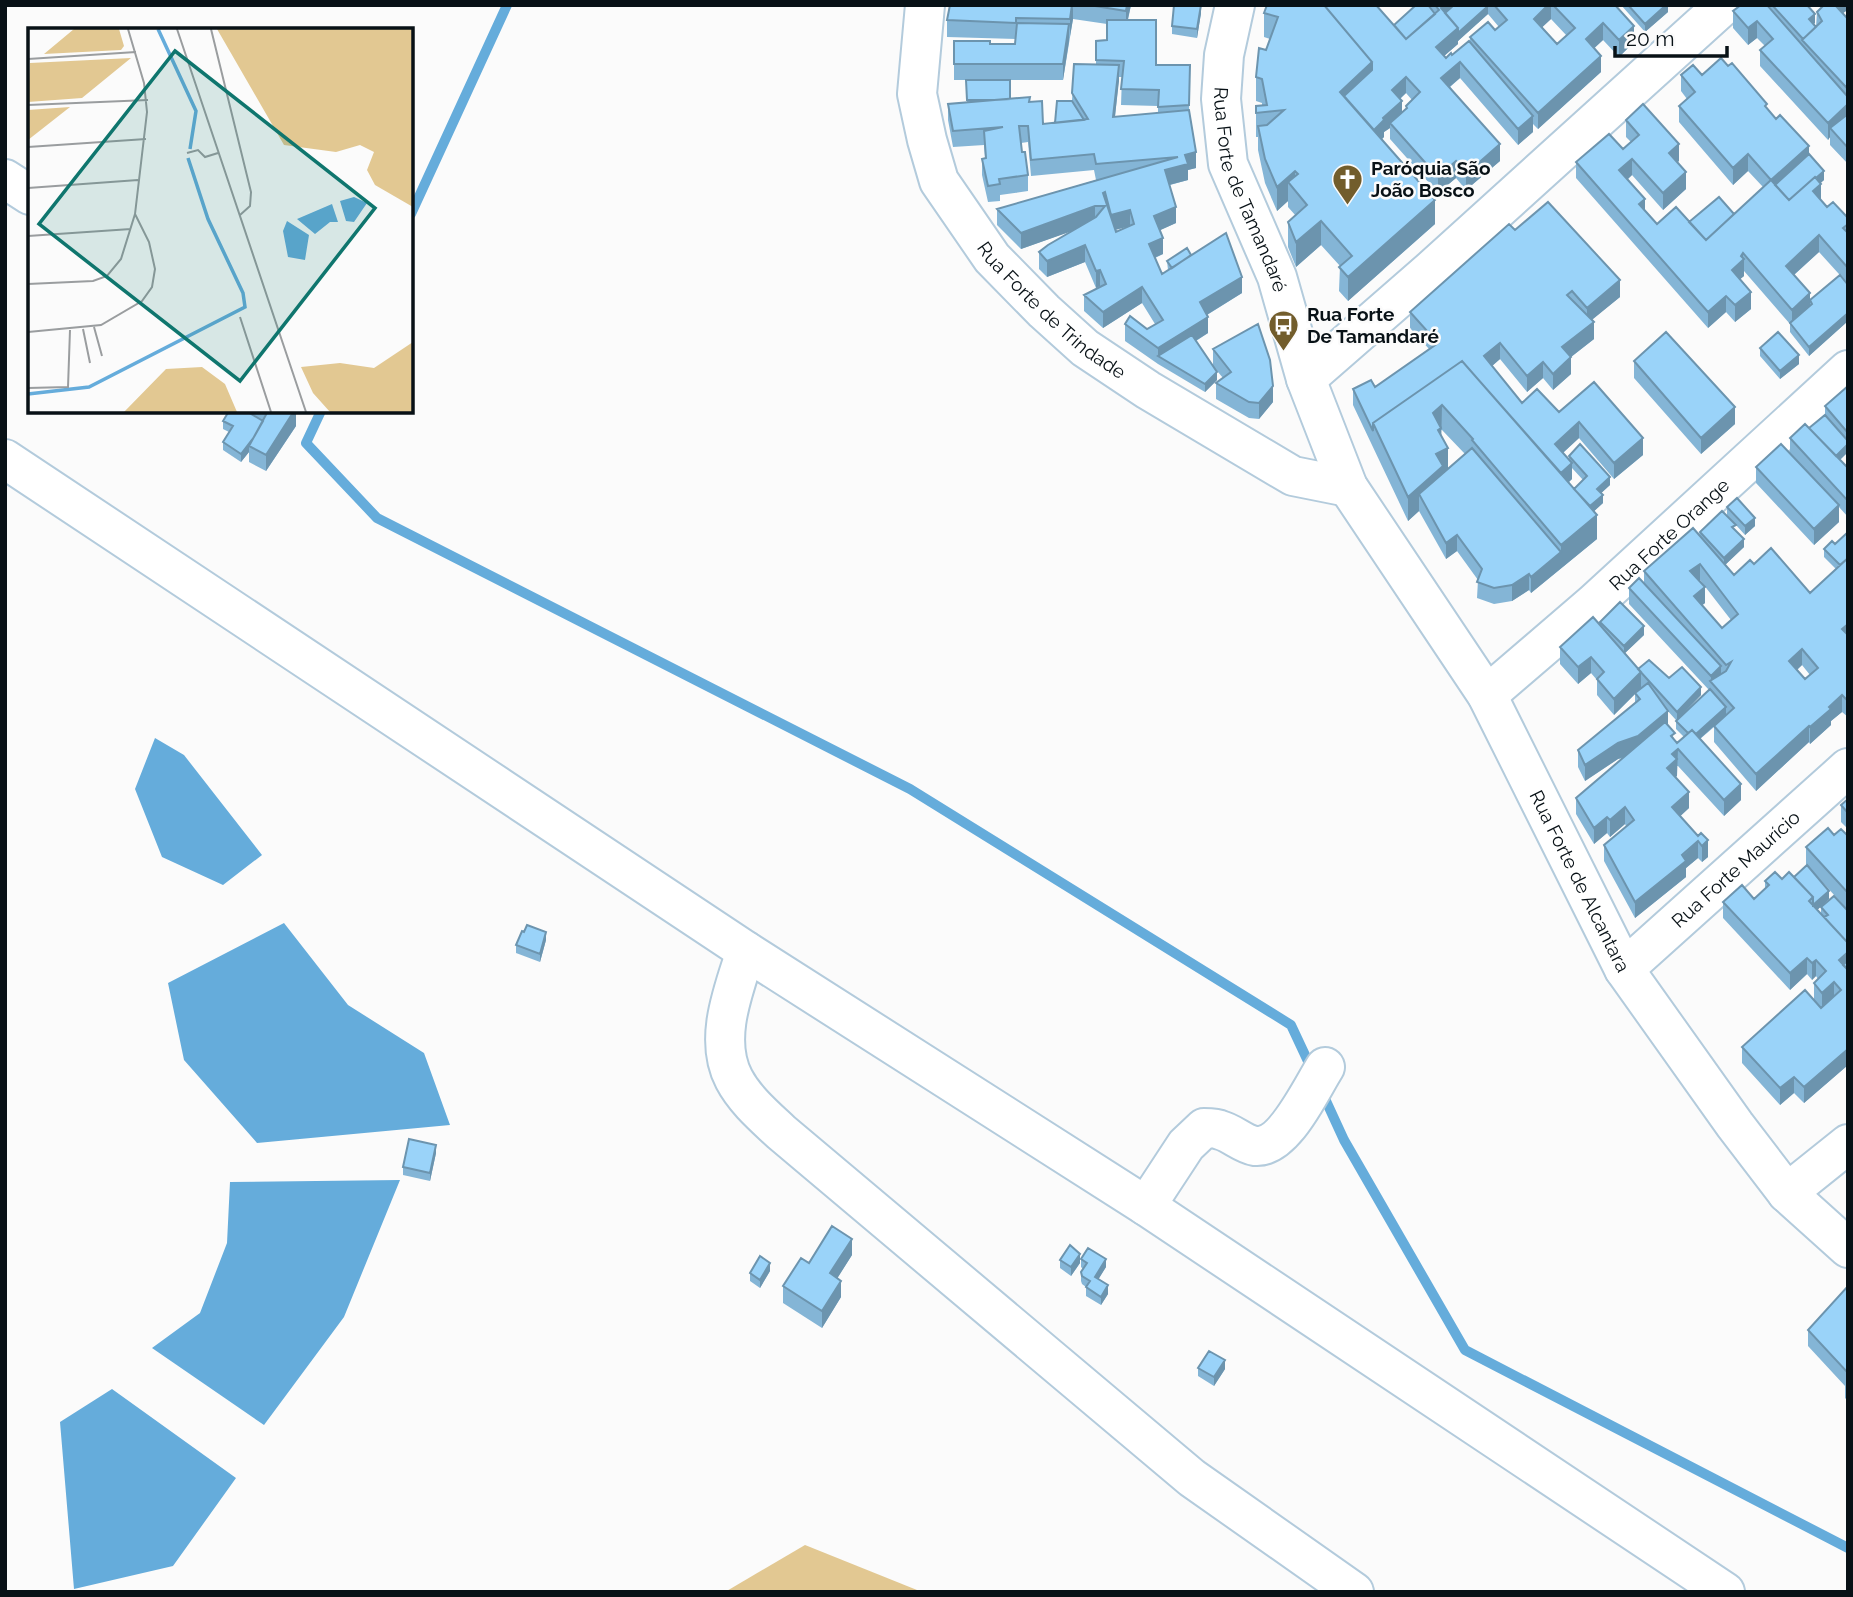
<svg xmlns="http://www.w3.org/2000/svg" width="1853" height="1597" font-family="Raleway,sans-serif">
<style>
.green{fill:#e2c892}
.water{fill:#65acdb}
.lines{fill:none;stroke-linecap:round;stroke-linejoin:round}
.stream{stroke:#65acdb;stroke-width:10}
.minor-casing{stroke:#b3cbdc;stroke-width:42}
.minor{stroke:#fff;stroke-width:38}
.wall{fill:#84b5d6;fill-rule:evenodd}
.shaded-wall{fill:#6c94ae}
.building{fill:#9ad3f9;stroke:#6c94ae;stroke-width:2;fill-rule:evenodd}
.labels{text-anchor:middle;stroke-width:5;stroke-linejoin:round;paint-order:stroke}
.poi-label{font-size:19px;font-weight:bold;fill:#081116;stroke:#fbfbfb;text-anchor:start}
.street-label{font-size:19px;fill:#081116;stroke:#fbfbfb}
.inset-river{fill:none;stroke:#65acdb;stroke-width:3.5}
.inset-road{fill:none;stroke:#9a9d9f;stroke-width:2}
.view{fill:#0f766e;fill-opacity:0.15;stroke:#0f766e;stroke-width:3.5}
.inset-edge{fill:none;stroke:#081116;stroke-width:3.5}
</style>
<rect width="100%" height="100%" fill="#fbfbfb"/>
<!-- green -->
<path class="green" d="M805,1545l117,47h-197z"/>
<!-- water -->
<path class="water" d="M155,738l29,17 78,100 -39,30 -61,-28 -27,-68z
M284,923l64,82 76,48 26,72 -193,18 -73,-83 -16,-77z
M400,1180l-56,137 -80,108 -112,-77 48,-35 27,-70 3,-61z
M112,1389l124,89 -63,88 -99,23 -14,-167z"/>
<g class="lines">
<!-- stream -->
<path class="stream" d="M411,214l96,-209
M321,411l-15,32 71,75 533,271 381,236 22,47
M1321,1090l23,50 121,210 383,198"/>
<defs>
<g id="minor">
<path id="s1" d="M925,5l-8,89 10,46 12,41 53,77 52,53 41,37 63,42 145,86 55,11"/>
<path id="s2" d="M1235,5l-11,50 -3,44 7,65 49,113 29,102 42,108 139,208 137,274 111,156 52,68 61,55"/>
<path d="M5,179l25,16"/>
<path d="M1306,379l125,-109 293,-265"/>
<path d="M5,459l741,492 400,255 579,386"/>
<path id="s3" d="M1487,695l106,-91 255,-234"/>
<path d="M746,951c-12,38 -33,88 -12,128 11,21 30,37 47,53l411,346 162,114"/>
<path id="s4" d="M1624,969l224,-201"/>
<path d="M1787,1193l61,-49"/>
<path d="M1146,1206l40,-61 18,-17c5,0 12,0 16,2 12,3 23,14 35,16 29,3 56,-57 70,-79"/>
</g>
</defs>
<!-- minor casing -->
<use href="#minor" class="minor-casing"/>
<!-- minor -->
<use href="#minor" class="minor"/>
</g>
<!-- wall -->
<path class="wall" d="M950,5h181l-3,15 28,45h34l-1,47 7,56 -8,2v10l-18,5 6,38 -16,7 3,24 -8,4 7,16 6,-4 -1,-9 24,-6 51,38 -35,22 1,18 -12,8 21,39 -12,12 -47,-28 -33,-23v-17l22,5 8,-5 -13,-21 -39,25 -19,-17v-16l17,-8 -5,1 -11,-26 -38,15 -8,-8v-17l32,-21 -50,18 -24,-24v-16l99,-29 -2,-10 -63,6 -3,-34 -7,1 1,9 6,23v16l-28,4v6l-12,1 -6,-27v-16l3,-1 -1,-13 -31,2 -5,-27v-16l19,-2 -1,-22h-12v-39l36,3h25l1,-5 -69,-2v-17zM1073,19l34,5v16l-11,1v23h-22l-2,37 -17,22 -12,1 -13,-22 -20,-3v-19h53zM1119,77h3l-1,28 37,1v7l-43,4zM1130,226l-14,6 -1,-2z
M1411,5h204l19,37 -15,15 -16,-17 -9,8 7,24 -63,57 -5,-5v8l-15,13 -58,-67 -10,9 50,74 -34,29 -10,-12 -18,15 -48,-54v-11l-6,4v5l-2,2 53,85 -87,77 -9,-10 1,-25 -19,-21 -25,22 -8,-20v-25l8,-6 -8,-9v-6l-11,10 -12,-28 -7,-33v-13h-2v-31l6,-1v-2l-6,-2v-24l14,-38 -6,-2v-24l130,12 20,-17zM1488,14l11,13 -4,3 -25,7v6l-18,12 -6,3 -2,-2 14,-12v-3zM1551,19l16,17 -10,8 -15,-17zM1406,93l6,7 -6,6v3l-4,4 -2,-14z
M1621,5h47v7l-23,20z
M1741,5h66l8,18 -1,1 2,3 1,-15 7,-7h24v8l-2,-2 -4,2 6,6v145l-18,-19v-8l-2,3 -68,-74v-16l5,-4 -8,-8 -9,7 -15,-17v-17z
M1201,13l-4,25 -25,-4v-8z
M1681,75h21l65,34 42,45 15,26 -4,3 1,18 6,6 21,11v66l-29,-32 -25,23 16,25 38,-15v36l-39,35 -19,-24v-8l-46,-53v5l-4,3 11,30 -16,13 -9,-10 -18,16 -132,-150v-16l47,-13 8,-7 -5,-5v-17l53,41 -2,1 9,27 -23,21 -31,-35 -5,5 18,30 12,14 32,-2 45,-8 29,-27 -15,-16 -15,14 -54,-63v-16l8,-7 -6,-8z
M1515,230l105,67 -29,23 3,19 -23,18v17l-18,16 -10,-12 -16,14 -27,-33 -8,7 30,37 37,9 84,43 -29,24 -35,-41 -16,15 6,6v-3l41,29 -9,8 2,10 -9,8 3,28 -66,54 -2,-3 -17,11 -18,3 -17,-6 1,-18 -21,-29 -11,8 -27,-48 -11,10 -55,-116v-16l22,-2 54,-38 -19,-21v-16zM1441,430h1l23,24 -17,15 -7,-32zM1572,468l11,12 -9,9 -5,-7 3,-3z
M1760,348l39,16 -19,15 -20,-23z
M1213,349l60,53 -14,17 -10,-1 -33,-19v-16l7,-5 -10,-12z
M1634,361l101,63 -34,30 -67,-76z
M1848,386v66l-8,8 8,8v49l-9,-10v15l-25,23 -58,-62v-16l34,-14v-15l19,-10 16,-13v-9z
M229,411h67v15l-30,45 -17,-9v-10l-8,10 -18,-12v-8l6,-10 -6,-3v-8z
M1727,507l28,19 -10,9 -18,-20z
M1736,531l8,16 -19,18 9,10 20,-11 56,29 26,-24 -12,-12v-8l11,-5 13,-12v185l-6,-5 -11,9v4l-21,19 -1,-2 -53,49 -42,-49v-15l-14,12 41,61 -17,16 -46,-50h-1v10l-2,1 14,31 -9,8 18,20 10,21 -6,5 -4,-4 -12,10v9l-51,41 -31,-57v-16l22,-19 -1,-2 -15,13 -3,-4 -13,11 -18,-30v-16l47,-40 -5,1 -33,22 -7,-14v-17l57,-47v-9l-21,21 -17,-20v-15l-6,-7 -13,11 -18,-20v-17l40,-22v-3l44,13 -19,18 13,16 31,9 32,17 -18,18 26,-23 -80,-86v-16l15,-5v-12l56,-35v-4zM1700,580l31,40 -9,8 -20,-23 3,-2zM1802,665l8,10 -5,4 -8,-9zM1666,709l10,11v9l8,8 -7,6 -2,-2 -7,-16z
M1848,799v266l-44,38 -10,-10 -14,12 -38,-42v-16l72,-48v-16l4,-4 -2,-3 -4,4 -5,-6 -17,16 -67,-72v-16l31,-3 11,-10v-8l29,-4 35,22 -12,11 4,4v-7l24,1v-1l-39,-43v-17l28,-12h13v-7l-6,-6v-17z
M546,940l-6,22 -24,-9v-8z
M436,1153l-6,28 -27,-6v-8z
M852,1255l-15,23 4,19 -19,31 -39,-25v-17l26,-23z
M1081,1259l25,8 -8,12 10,15 -7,11 -15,-9v-9l-4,-3 -1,-3v-9l2,-3 -2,-2z
M1060,1260l20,3 -9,13 -11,-8z
M770,1271l-10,17 -10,-7v-8z
M1848,1286v115l-3,-3v-12l-37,-40v-16z
M1198,1368l27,1 -11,17 -16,-10z"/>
<!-- shaded-wall -->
<path class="shaded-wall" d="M1073,5v14l-3,17v-17z
M1127,5h4l-5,22v-16z
M1201,5v8l-4,25v-9z
M1445,5h18l-18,16 -4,-13z
M1548,5h3v14l-17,16v-16z
M1666,5h2v7l-23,20v-8z
M1838,5h8v6l-8,6z
M1488,6v8l-30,27v3l-22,19v-16l22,-19z
M1815,14v9l-6,4v-8z
M1757,21v17l-9,7v-17z
M1603,23v17l-17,16v-17z
M1069,24v17l-6,39v-16z
M1634,26v16l-15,15v-17z
M1601,56v16l-63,57v-16z
M1372,62v24l-28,26 -4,-20z
M1460,62v16l-19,16v-16z
M1119,65v16l-6,52v-16z
M1406,77v16l-14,13v-16z
M1402,101v17l-12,5v5l-6,4v5l-10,9v-16l9,-12z
M1848,104v17l-18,7v9l-2,3v-17z
M1533,116v16l-15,13v-16z
M1500,144v17l-34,29v-16z
M1679,144v17l-10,9v-17z
M1809,146v16l-34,31 -4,-13z
M1196,152v16l-8,2v10l-23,6v-16l20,-15z
M1748,154v17l-15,14v-17z
M1632,159v16l-13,12v-17z
M1456,161v17l-18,15v-16z
M1295,171v20l-7,-9v19l-11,10v-24z
M1824,171v9l-37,34v-8z
M1686,172v17l-23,21v-17z
M1821,184v16l-8,8v-17z
M1645,199v17l-6,-12z
M1435,200v24l-87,77v-24z
M1095,206v17l-74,26v-16z
M1176,207v16l-22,10v-17z
M1130,210v16l-19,5v-16z
M1321,221v24l-25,22v-25z
M1819,235v17l-33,30v-16z
M1163,238v16l-14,6v-16z
M1085,245v17l-38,15v-16z
M1743,253v7l1,-1v17l-12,10v-16z
M1100,270v16l-4,2v-17z
M1242,277v16l-42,26v-17z
M1620,280v17l-33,27v-16z
M1142,287v16l-39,25v-16z
M1751,292v17l-16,13v-17z
M1810,293v17l-18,16v-16z
M1726,296v16l-18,16v-16z
M1848,313v8l-39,35v-9z
M1208,317v16l-43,27 -7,-4v-8z
M1594,322v17l-32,25v-17z
M1500,343v16l-16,14v-17z
M1799,355v9l-19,15v-8z
M1571,357v17l-18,16v-16z
M1543,362v16l-16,14v-16z
M1217,372v8l-12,12v-8z
M1273,386v16l-14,17v-16z
M1442,405l-1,46 7,-3v24l-29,22v17l-11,10v-24l25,-84z
M1735,407v17l-34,30v-16z
M294,411h2v15l-30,45v-16z
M265,422l-16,24v6l-8,10v-8z
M1579,422v16l-24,22v-16z
M1643,438v17l-29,24v-16z
M1848,444v8l-17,16v-8z
M1572,463v16l-15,14v-17z
M1610,477v8l-13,12v-8z
M1603,495v8l-13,12v-9z
M1839,505v17l-25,23v-16z
M1597,515v24l-66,54v-16l30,-25v-7z
M1755,518v8l-10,9v-9z
M1457,535v16l-11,8v-16z
M1744,539v8l-20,19v-8z
M1700,564v16l-10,7v-16z
M1529,574v16l-17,11v-16z
M1705,587v16l-11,9v-16z
M1848,624v16l-6,-11z
M1644,626v9l-20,19v-8z
M1802,649v16l-13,12v-16z
M1591,657v16l-13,11v-17z
M1721,666v16h-10v-6z
M1641,672v16l-27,27v-16z
M1701,687v8l-24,25v-8z
M1842,695v17l-11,9v4l-21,19v-17l19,-20z
M1726,707v8l-34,31v-8z
M1668,711v17l-30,24 -20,7 -33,22v-16z
M1809,726v16l-53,49v-17z
M1678,749l-1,27 -10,9v-17l5,-14z
M1741,784v16l-17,16v-16z
M1689,792v16l-17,16v-17z
M1625,807v17l-15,13v-17z
M1607,817v16l-13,11v-16z
M1708,840v17l-6,5v-16z
M1698,841v17l-12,10v9l-51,41v-16z
M1829,891v8l-16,15v-9z
M546,932v8l-6,22v-8z
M1848,952v16h-9v-8z
M1807,958v16l-17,16v-17z
M1816,960v16l-4,4v-17z
M1834,982v17l-12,10v-16z
M1848,1049v16l-44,38v-16z
M1794,1077v16l-14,12v-17z
M436,1145v8l-6,28v-8z
M852,1239v16l-22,35v-17z
M1080,1254v9l-9,13v-9z
M1106,1259v8l-11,18v-8z
M770,1263v8l-10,17v-8z
M841,1281v16l-19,31v-17z
M1108,1285v9l-7,11v-8z
M1225,1360v9l-11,17v-9z"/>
<!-- building -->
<path class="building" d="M950,5h122l-2,14 -54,-1v5l-69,-3z
M1089,5h38l-1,6z
M1174,5h27l-4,24 -25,-3z
M1267,5h57l48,57 -32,30 95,108 -87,77 -9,-10 13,-11 -31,-35 -25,21 -8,-20 19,-17 -19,-23 10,-8 -3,-3 -18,16 -12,-28 -7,-33 9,-1 17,-15 -28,3v-7l11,-1 -5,-26 -6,-2 3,-29 7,2 12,-33 -14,-4z
M1324,5h52l30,34 33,-29 -4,-5h10l-4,3 17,20 -22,19 10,11 5,-5 1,2 17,-14 64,75 -15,13 -58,-67 -19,16 59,66 -34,30 -10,-13 -18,16 -48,-54 17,-15 -1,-2 14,-14 -14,-15 -14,13 10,11 -19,17 1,2 -10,10 -30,-34 28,-26v-8z
M1416,5h12l7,9 -29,25 -12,-14z
M1454,5h33l1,1 -30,27v-5l-13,-15z
M1494,5h54l-14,14 23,25 18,-16 -22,-23h62l19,21 -15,14 -16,-17 -17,16 15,17 -63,57 -68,-76 18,-15 7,8 12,-10z
M1628,5h38l-21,19z
M1741,5h26l81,92v7l-20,19 -68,-73 13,-11 -16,-18 -9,7 -15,-17z
M1772,5h35l8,9 -6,5 7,8 -13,12z
M1824,5h11l13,14v66l-2,2 -44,-47 20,-19 -5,-9z
M1107,20h49v45h34l-1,40 -31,2 1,-17 -38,-1 3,-28 -28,-1v-19l11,-1z
M1017,23l52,1 -6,40h-109v-23h36v3h25z
M1721,58l7,8 4,-3 35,41 -2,2 11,13 4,-4 29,31 -38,34 -23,-26 -15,14 -54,-62 16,-14 -14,-17 12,-10 9,10z
M1074,64l45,1 -6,52 76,-7 7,42 -11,3 3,9 -23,6 11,37 -22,9 9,22 -14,6 13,30 64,-41 16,44 -42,25 8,15 -50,31 -33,-24 5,-8 17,13 16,-9 -21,-33 -39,25 -19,-17 22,-11 -6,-14 -4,1 -11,-26 -38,16 -8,-9 9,-7 48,-28 9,-11h-10l-74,27 -24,-24 181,-52 -82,7 -2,-10 -63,6 -3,-34h-9l3,26h3l3,23 -29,4 1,5 -12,2 -6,-27 4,-1 -2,-27 19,-4 -50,4 -5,-27 82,-7 -1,5 13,-1 1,23 45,-5 -16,-26zM1105,192l6,23 19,-5 4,14 -18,8 -13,-39z
M966,80h44v19l-16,1h-27z
M1057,101h15l12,19 -29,3z
M1643,104l36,40 -10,9 17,19 -23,21 -31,-34 -13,11 26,29 -6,5 18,20 19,-17 30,33 65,-60 18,20 26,-23 6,7 -8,7 14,16 6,-5 15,16v6l-5,4 5,5v35l-29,-33 -33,31 24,27 -18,17 -49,-57 -2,3 3,3 -12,11 19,22 -16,13 -9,-9 -18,16 -132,-150 33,-28 14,15 16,-14 -13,-15z
M1848,114v34l-18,-20z
M1809,154l15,17 -8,7 -1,-1 -26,23 -14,-15z
M1719,197l15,17 -28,26 -17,-18z
M1548,202l72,78 -33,28 -15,-17 -5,4 27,27 -32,25 9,10 -18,17 -10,-12 -16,14 -27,-33 -16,13 38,47 15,-14 22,23 35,-30 49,56 -29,25 -35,-41 -24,22 17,19 -11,10 -99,-112 -89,62v8l-20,-42 18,-9 4,7 63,-44 -28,-31 99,-88 6,6z
M1187,248l4,7 -19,13 -5,-7z
M1840,275l8,10v28l-39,34 -19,-24 22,-19 -2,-4z
M1258,324l12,36 3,26 -14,17 -10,-1 -33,-19 15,-11 -18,-23z
M1666,332l69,75 -34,31 -67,-77z
M1778,332l21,23 -19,16 -20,-23z
M1192,335l25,37 -12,12 -47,-28z
M1462,361l135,154 -36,30 -89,-105 1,-1 -31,-34 -9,8 8,15 -3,2 10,18 -12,6 7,12 -35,31 -35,-74z
M1848,386v47l-23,-27z
M229,411h17l17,10 -9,16 -13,17 -18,-12 10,-16 -10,-5z
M268,411h26l-28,44 -17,-9z
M1825,415l23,26v3l-12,12 -27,-28z
M1805,424l43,44v33l-58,-63z
M1580,444l30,33 -13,12 6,6 -13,11 -16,-17 13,-13 -18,-20z
M1781,444l58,61 -25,24 -58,-62z
M1472,448l89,104 -30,25 -2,-3 -17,11 -18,3 -17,-6 5,-13 -25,-34 -11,8 -27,-49z
M1737,498l18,20 -10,8 -18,-19z
M1722,511l14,14 -4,2 12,12 -20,19 -24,-26z
M1693,528l41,47 16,-15 4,4 17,-16 39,45 38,-35v66l-6,5 6,6v66l-6,-6 -13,12 2,2 -21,18 -1,-1 -53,48 -42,-48 20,-18 -24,-27 16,-10 5,-9 -5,3 -82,-94zM1700,564l38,50 -16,14 -28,-32 11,-9 -15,-16zM1802,649l16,19 -13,11 -16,-18z
M1848,532v26l-8,7 -16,-16 8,-8 3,3z
M1639,578l82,88 -10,10 -82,-88z
M1620,602l24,24 -20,20 -24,-24z
M1593,617l48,55 -27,27 -17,-20 7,-7 -13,-15 -13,10 -18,-20z
M1649,660l20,18 13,-11 19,20 -24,25 -39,-43z
M1648,683l20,28 -30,25 -20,7 -33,22 -7,-15 62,-51 -5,-6z
M1710,689l16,18 -30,27 -4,-4 -4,3 -12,-12z
M1665,722l10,11 -4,3 6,7 15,-13 49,54 -17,16 -46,-51 -6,5 5,5 -10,9 22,24 -17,15 26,29 3,-3 7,7 -6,6 -4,-5 -16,14 4,6 -51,41 -31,-57 30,-25 -9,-13 -15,13 -3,-3 -13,11 -18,-30z
M1848,799v14l-7,-8z
M1828,828l6,7 7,-6 7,7v57l-42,-46z
M1807,865l22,26 -16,14v-8l-19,-20z
M1775,872l7,7 7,-7 24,25 -4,4 39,42v9l-9,8 9,10v79l-44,38 -10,-10 -14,11 -38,-41 63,-57 16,18 20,-18 -7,-8 -12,11 -8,-10 12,-12 -10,-11 -4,3 -5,-5 -17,15 -67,-71 19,-17 12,14 15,-14 -4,-4z
M1834,896l14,15v32l-24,-26 4,-2 -7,-8z
M527,925l19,7 -6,22 -24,-9 6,-14 2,1z
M1848,960v10l-5,-5z
M409,1139l27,6 -6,28 -27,-6z
M832,1226l20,13 -22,34 11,8 -19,30 -39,-25 18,-28 8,5z
M1070,1245l10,9 -9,13 -11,-7z
M1088,1248l18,11 -11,18 13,8 -7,12 -15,-10 4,-6 -8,-5 -1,-4 6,-9 -6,-4z
M760,1256l10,7 -10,17 -10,-7z
M1848,1286v87l-40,-43z
M1209,1351l16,9 -11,17 -16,-9z"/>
<!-- icons -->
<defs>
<symbol id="church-pin" viewBox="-11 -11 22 30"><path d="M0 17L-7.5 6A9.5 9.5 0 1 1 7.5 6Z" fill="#725d2c" stroke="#fbfbfb"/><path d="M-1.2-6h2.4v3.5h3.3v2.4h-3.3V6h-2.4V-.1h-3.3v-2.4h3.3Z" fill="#fff"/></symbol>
<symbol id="bus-pin" viewBox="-11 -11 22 30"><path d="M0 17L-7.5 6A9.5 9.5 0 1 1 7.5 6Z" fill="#725d2c" stroke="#fbfbfb"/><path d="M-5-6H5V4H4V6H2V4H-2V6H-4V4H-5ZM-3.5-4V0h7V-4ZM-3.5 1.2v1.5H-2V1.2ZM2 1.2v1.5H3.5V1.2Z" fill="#fff"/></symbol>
</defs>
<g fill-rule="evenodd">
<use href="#church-pin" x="1330" y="162" width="35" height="47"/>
<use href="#bus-pin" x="1266" y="308" width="35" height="47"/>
</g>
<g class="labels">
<!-- poi labels -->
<g class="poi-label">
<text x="1371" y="175">Paróquia São<tspan x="1371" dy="22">João Bosco</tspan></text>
<text x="1307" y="321">Rua Forte<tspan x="1307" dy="22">De Tamandaré</tspan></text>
</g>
<!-- street labels -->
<g class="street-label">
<text dy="7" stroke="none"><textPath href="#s2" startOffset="191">Rua Forte de Tamandaré</textPath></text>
<text dy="7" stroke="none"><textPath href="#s1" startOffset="352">Rua Forte de Trindade</textPath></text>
<text dy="7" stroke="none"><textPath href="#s3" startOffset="243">Rua Forte Orange</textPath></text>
<text dy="7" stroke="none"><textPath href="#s4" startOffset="150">Rua Forte Maurício</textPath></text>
<text dy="7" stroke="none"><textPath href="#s2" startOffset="964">Rua Forte de Alcantara</textPath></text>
</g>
</g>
<!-- overview -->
<g transform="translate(28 28)">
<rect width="385" height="385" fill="#fbfbfb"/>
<path d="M46,1h45l5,17 -3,4 -77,4zM189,1h196v178l-38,-22 -8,-15 7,-18 -14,-7 -24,7 -52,-7zM103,30l-49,40 -54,4 2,-39zM42,79l-42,33v-30zM385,314v70h-83l-17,-19 -12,-26 39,-4 34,5zM174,339l23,17 12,28h-113l42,-43z" fill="#e2c892"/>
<path d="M326,169l13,6 -13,19 -8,-1 -6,-20zM304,176l6,18h-8l-15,12 -18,-15zM259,193l22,14 -4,25 -17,-3 -5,-26z" fill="#65acdb"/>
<path class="inset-river" d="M130,1l38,82 -6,38M0,366l61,-7 156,-80 -2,-14 -35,-74 -20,-61"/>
<path class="inset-road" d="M149,1l129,383M183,1l40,163 -1,14 -10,9M0,31l108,-7M0,77l120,-5M0,119l118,-8M159,125l11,-3 7,7 13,-4M0,160l110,-8M0,208l103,-7M0,256l65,-3 14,-5 14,-17 14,-45 12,-102 -3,-29 -16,-54M212,289l31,95M66,299l8,29M55,301l7,34M0,304l73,-7 41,-24 10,-14 3,-18 -6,-27 -14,-28M0,360l40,-1 2,-57"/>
<path class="view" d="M147,23l200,157 -135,173 -201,-157z"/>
<rect width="385" height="385" class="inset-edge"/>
</g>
<!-- border -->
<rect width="1853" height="1597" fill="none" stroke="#081116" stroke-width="14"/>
<!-- scale -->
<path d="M1615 46v10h112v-10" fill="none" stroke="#081116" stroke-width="3.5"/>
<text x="1626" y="46" font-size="21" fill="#081116" stroke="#fbfbfb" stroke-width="5" paint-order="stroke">20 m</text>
</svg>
